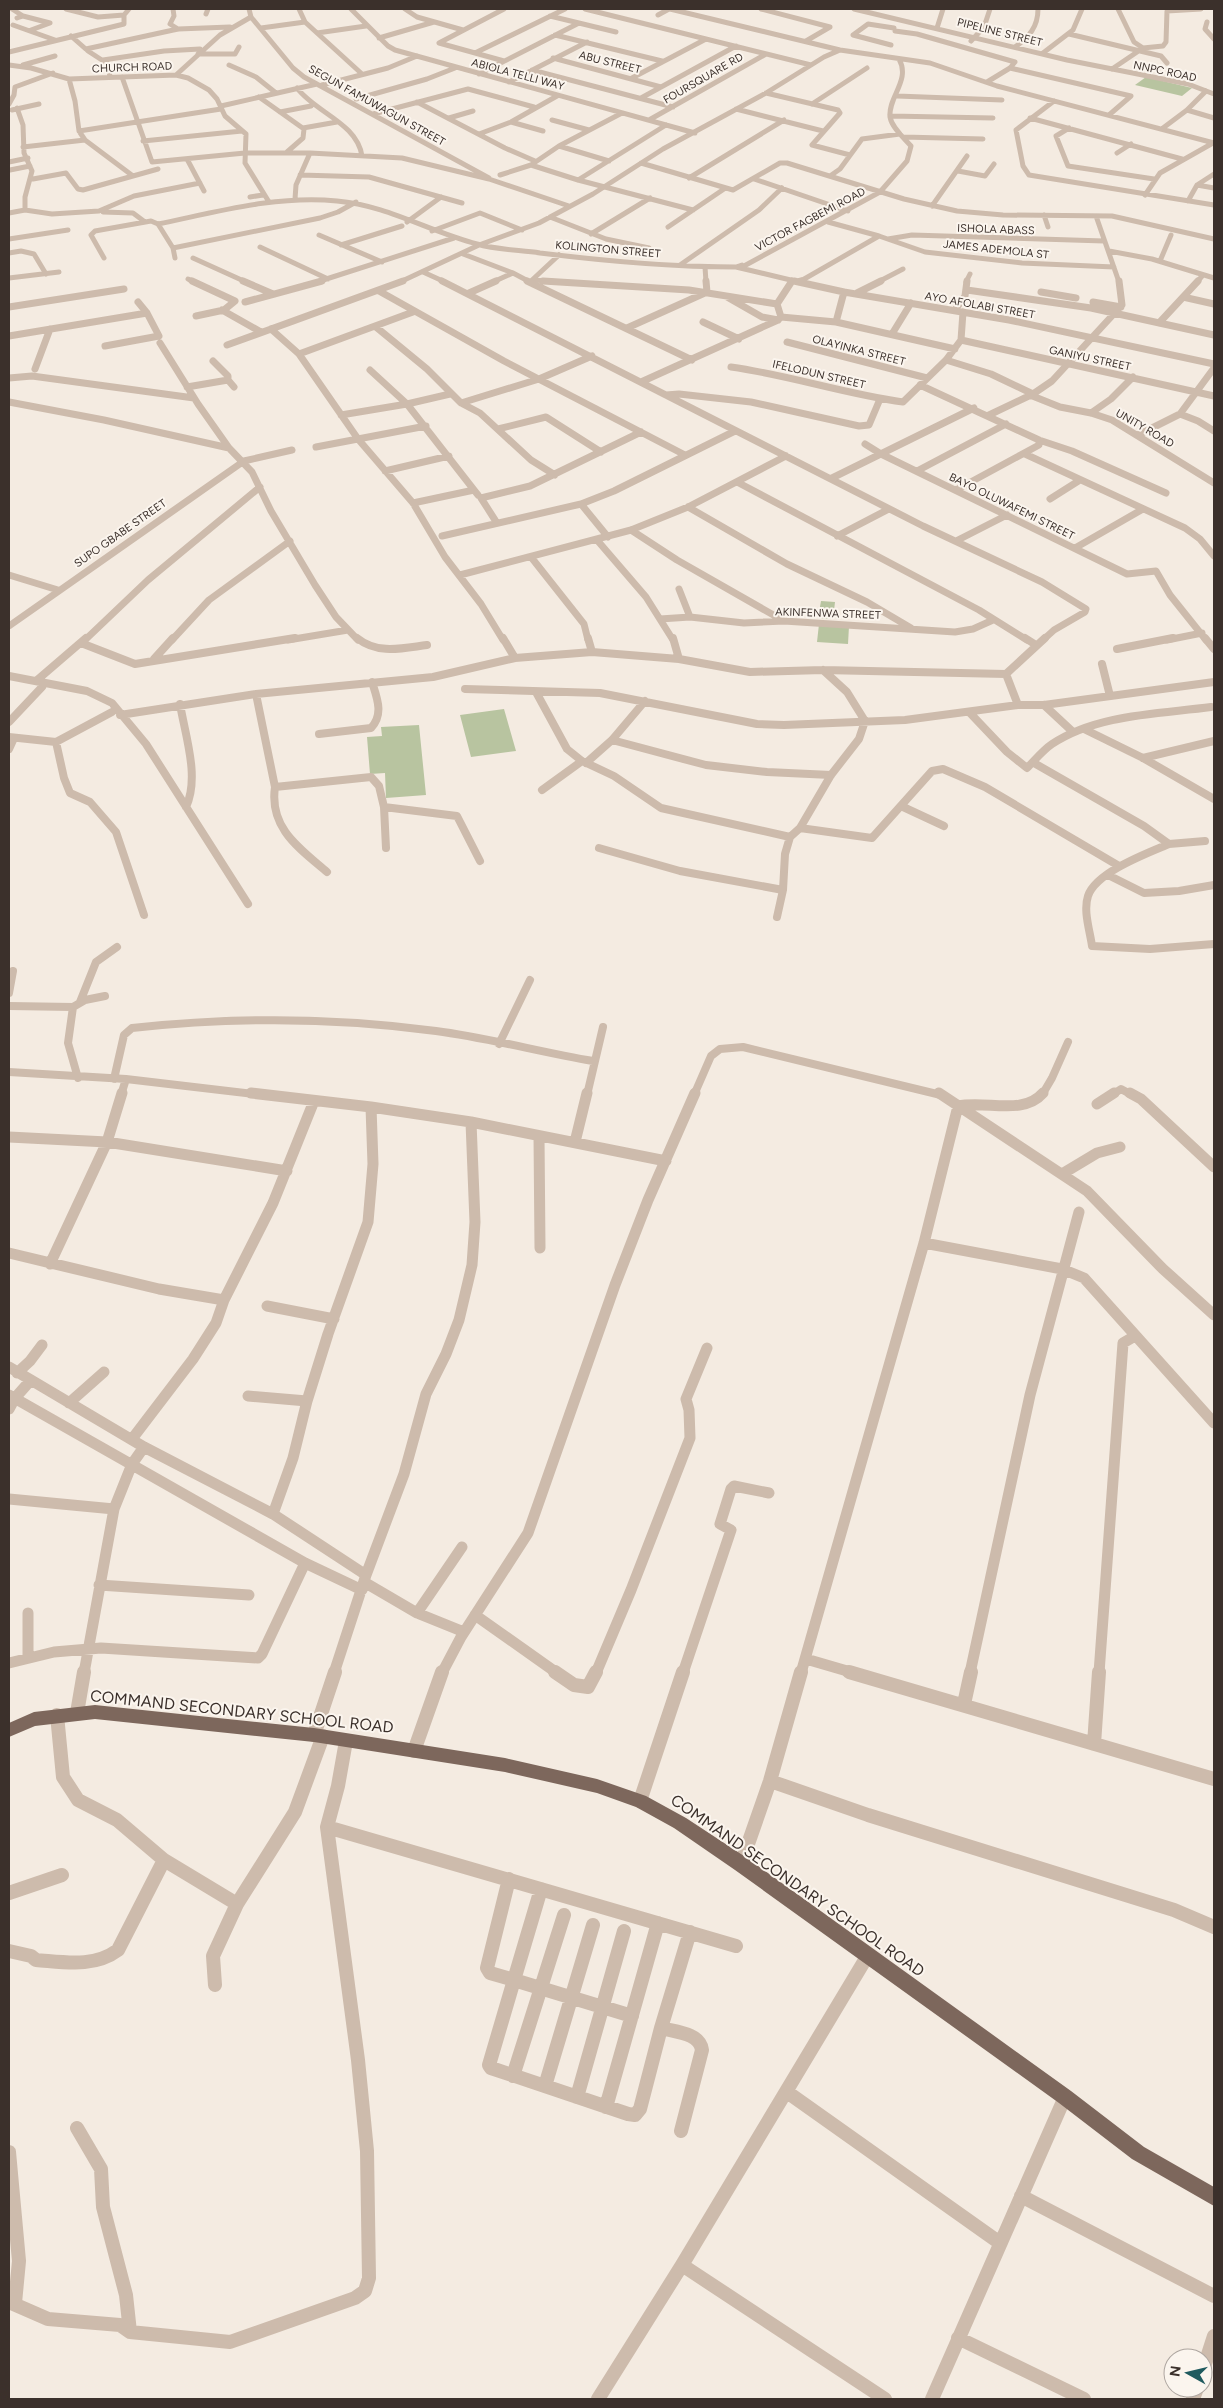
<svg xmlns="http://www.w3.org/2000/svg" width="1223" height="2408" font-family="Figtree,sans-serif">
<style>
.green{fill:#b8c4a0}
.lines{fill:none;stroke-linecap:round;stroke-linejoin:round}
.minor-far4{stroke:#cdbbac;stroke-width:5}
.minor-far3{stroke:#cdbbac;stroke-width:7}
.minor-far2{stroke:#cdbbac;stroke-width:8}
.minor-far1{stroke:#cdbbac;stroke-width:11}
.minor{stroke:#cdbbac;stroke-width:14}
.major{fill:#7d675c;fill-rule:evenodd}
.labels{text-anchor:middle;stroke-width:4;stroke-linejoin:round;paint-order:stroke}
.far-street-label{font-size:11px;fill:#3b302b;stroke:#fbf5ee}
.near-street-label{font-size:16px;fill:#3b302b;stroke:#fbf5ee}
</style>
<rect width="100%" height="100%" fill="#f4ebe1"/>
<!-- green -->
<path class="green" d="M1146,77l46,11 -10,8 -47,-11z
M821,601l14,1 -2,17 -15,-1z
M819,624l30,2 -1,18 -31,-2z
M504,709l12,42 -45,6 -11,-42z
M419,725l7,70 -40,3 -1,-25 -15,1 -3,-37 15,-1 -1,-9z"/>
<g class="lines">
<!-- minor-far4 -->
<path class="minor-far4" d="M12,9l11,7 -6,2
M66,9l32,8 26,-2
M173,9l1,7 -4,8 8,5
M249,9l2,8 42,51 11,9 185,101
M299,9l6,13 57,52
M351,9l37,37 7,4 300,83
M405,9l12,8 46,13
M504,9l-65,34 65,18
M585,9l226,56
M670,9l170,41 90,13 67,23 217,57
M761,9l69,18 -24,14
M854,9l213,51 121,24 26,10
M1118,9l16,33 9,6
M206,14l2,-5
M658,15l11,-6
M23,16l27,7 -19,7
M550,16l66,16
M1207,22l-2,7 9,10
M13,25l42,15
M261,28l44,-6
M937,28l6,-19
M895,31l22,3 98,28 -5,6 -23,14
M317,33l49,-7
M1069,34l92,22 6,7
M555,35l107,26
M71,36l17,15 20,13 2,13
M379,38l55,-16
M971,41l13,-14 6,-18
M891,45l-38,-10 15,-11 26,4
M1015,47c14,-10 23,-20 23,-38
M86,49l92,-20 52,-2
M9,52l115,-28v-9l5,-6
M475,53l90,-44
M1043,53l30,-23 9,-21
M198,54h37l4,-7
M553,58l108,29
M103,60l61,-9 36,-2
M9,65l22,3 38,11 107,-4 12,3 21,12 8,9 8,17 21,18 -1,29 24,39
M23,65l32,-9
M229,65l27,12 20,16
M1010,68l121,28 -22,19
M1112,69l31,-21 20,-2 3,-4 1,-31 34,-2
M532,70l141,37
M479,74l100,-51
M176,75l44,-40 31,-18
M122,77l30,85 93,-9h65l92,5 87,21 80,27
M632,78l74,-39
M69,79l6,22 4,30 6,9 48,36
M509,82l78,-40
M322,85l66,-17 29,-12
M297,88c19,25 60,35 65,68
M766,93l72,17 2,3 -28,32 38,10
M897,96l105,4
M259,97l45,32 -1,9 -16,14
M641,98l95,-52
M356,99l71,-20 28,-11
M1054,101l-38,29 7,36 6,9 185,30
M417,102l88,46 30,13
M9,104l5,-9 1,-8 38,-14
M812,104l55,-36
M221,106l96,-22
M17,108l6,17 1,28 8,18 -7,26v13l27,4 47,-3 35,-15 66,-13
M736,109l87,22
M12,110l27,-6
M1187,110l27,8
M280,112l31,-6
M373,114l95,-25 66,18
M890,116l103,2
M449,118l24,-7
M1030,118l152,41
M552,120l37,10
M649,120l117,-66
M511,122l32,9
M303,128l34,-6
M1069,128l-13,8 12,30 86,13
M1163,128l24,-18 19,-19
M79,131l142,-22
M479,134l32,-12 46,-26
M903,137l80,2
M143,141l99,-10
M559,146l50,15
M23,147l62,-7
M1117,153l14,-9
M187,159l17,32
M9,162l19,-4
M641,163l92,27 47,-27h7l117,36 53,12 46,4 109,1 102,23
M531,165l47,15 115,30
M10,170l20,-4
M958,171l27,5 9,-12
M300,175l69,2 93,26
M500,175l31,-10 28,-19 63,-33
M830,176l10,-7 22,-30 38,-5
M689,178l95,-58
M33,179l33,-6 12,16 5,1 75,-21
M754,179l94,32
M578,180l88,-55
M1197,185l17,3
M1145,195l15,-22 53,-30
M250,197l13,-2
M295,199l1,-14 14,-32
M1188,201l9,-16 17,-11
M932,206l35,-50
M103,212l30,1 12,9
M9,213l16,-3
M1044,215l4,12
M1096,216l23,66
M550,217l56,22 43,9
M407,222l34,-25
M828,222l51,14 46,16 97,11 92,4
M158,224l15,24 2,10
M668,227l56,-38
M432,231l48,-18 42,17
M591,234l59,-36
M319,235l63,27
M9,239l59,-9
M888,239l24,-4 192,6
M341,245l61,-19
M260,247l68,32
M173,248l147,-30 18,-6 18,-10
M1109,251l43,8 62,19
M9,253l12,-2 13,3 12,20
M463,254l50,19 17,9
M104,258l-13,-23 4,-4 56,-10 7,3c59,-12 118,-29 179,-23 49,4 93,31 140,43 20,6 43,6 63,9 65,8 131,14 196,14
M193,258l53,24
M1160,261l11,-26
M680,265l79,-55 23,-22
M744,266l136,-74 27,-31 4,-15c-7,-8 -19,-18 -21,-29 -2,-20 21,-37 9,-58
M705,267l1,15
M742,268l2,-1 -2,-2 -6,2 63,15
M423,272l22,10
M9,278l50,-6
M188,279l6,3
M533,280l30,2
M531,281l28,-26
M317,282l137,-44
M400,282l79,-37 60,-22 54,-29 70,-45 103,-56 58,-36 16,-7
M493,282l20,-9
M799,282l80,-46
M878,282l25,-13
M966,282l4,-8
M1197,282l6,-7"/>
<!-- minor-far3 -->
<path class="minor-far3" d="M192,281l43,20 -11,9 -28,6
M243,281l30,13
M442,281l481,245 119,56 44,27 -1,3 -31,18 -11,10
M527,281l165,79
M543,281l146,9 88,14 4,13 -3,3 -137,62
M794,281l50,11 165,28 205,44
M799,282l2,-1
M967,290l124,18 123,27
M379,291l125,70 181,94
M1041,292l35,6
M469,293l27,-12
M857,293l24,-12
M727,297l35,20 16,3
M1183,297l31,7
M245,302l77,-21
M1093,302l28,5
M777,304l15,-23
M9,307l115,-18
M222,310l39,22
M955,310l10,-14 2,-15
M781,317l55,5 119,27
M703,322l36,17
M836,322l8,-30
M1159,323l39,-42
M376,327l51,42 34,34 78,-24 53,-23
M627,328l80,-36 -1,-11
M271,329l28,25 59,85 55,64 32,54 36,47 22,36
M892,334l19,-31
M9,336l138,-23
M961,340l253,56
M787,342l140,36
M160,343l38,61 31,44
M227,345l176,-64
M105,346l54,-10 -12,-23 -9,-11
M299,354l114,-42
M946,360l45,14 42,20
M213,361l15,15v4
M731,367c58,8 114,27 172,35l43,-42 15,-20 2,-28
M35,369l15,-40
M370,370l37,34
M9,378l23,-2 162,22
M920,385l119,55 33,11 94,42
M187,387l41,-7 6,7
M450,394l-43,10 67,86
M666,395l13,-1 72,8 108,24 10,-1 11,-26
M1030,395l30,12 31,6 21,7 102,63
M9,402l95,18 125,28 23,24 19,39 44,74 21,32 22,23
M461,403l19,10 51,47 24,15
M1091,413l20,-14 22,-22
M1180,414l18,7 16,10
M341,415l66,-11
M989,415l44,-21 19,-13 70,-76 -3,-24
M498,429l48,-12 55,35
M1138,435l42,-21 34,-46
M865,444l16,10 246,120 29,-3 14,24 36,45
M316,447l110,-21
M1025,454l160,74 15,11 14,17
M385,471l64,-15
M917,471l89,-47
M832,478l142,-70
M737,482l242,128 48,30
M956,490l83,-45v-5
M1050,499l30,-19
M413,503l61,-13 4,5
M581,504l27,33
M688,507l99,57 80,38 44,26
M495,520l-14,-22 49,-12 111,-54
M631,530l46,30 107,61
M442,536l139,-32 33,-13 121,-60
M837,536l52,-27
M597,540l49,57 27,43
M956,541l51,-26
M1075,548l68,-39
M531,557l53,67 4,16
M9,575l49,15
M460,575l171,-45 57,-23 98,-51
M679,589l11,28
M660,619l30,-2 54,6 40,-2 171,11 18,-3 20,-9
M9,626l235,-165 48,-11
M85,640l63,-60 112,-93
M172,640l37,-40 81,-59
M288,640l60,-10
M1167,640l35,-7"/>
<!-- minor-far2 -->
<path class="minor-far2" d="M357,638c21,17 46,10 70,7
M503,638l12,20
M588,638l4,14
M673,638l6,21
M1025,638l11,7
M1205,638l9,11
M81,643l54,21 160,-26
M1117,649l56,-11
M154,659l19,-21
M1102,664l8,32
M9,676l78,15 25,12 34,41 102,160
M36,681l50,-43
M465,689l135,4 157,31 27,1 121,-5 113,-15h26l170,-23
M536,692l31,57 15,12 32,15 47,32 129,29
M256,694l19,93 96,-10 8,9 5,21 73,9 23,45
M180,704c5,31 20,73 6,103
M1018,705l-12,-31 39,-36
M1044,705l29,27
M970,713l37,39 20,16c8,-8 16,-18 25,-24 45,-30 107,-30 159,-37
M120,715l136,-21 177,-17 82,-19 77,-6 87,7 71,13 73,-2 183,4
M9,722l33,-35
M1084,729l59,29 71,41
M319,734l52,-6c13,-14 6,-30 1,-46
M9,737l47,5 56,-30
M612,740l94,25 61,7 64,3
M56,742l8,36 6,15 20,9 26,30 28,83
M9,749l5,-11
M1143,758l71,-17
M586,763l26,-23 33,-39
M1034,763l110,63 25,18 36,-3
M275,787c-6,41 24,61 52,85
M542,790l40,-29
M901,806l43,20
M384,807l2,41
M800,828l72,10 60,-67 11,-2 42,18 134,79
M1169,844c-21,9 -73,28 -81,52 -5,15 2,35 4,50l58,3 64,-5
M599,848l81,23 103,19
M1108,875l36,18 35,-2 35,-6
M777,917l6,-27 2,-36 5,-17 10,-9 31,-53 28,-36 6,-18 -18,-29 -24,-22
M9,993l4,-22
M80,1002l16,-40 21,-15
M9,1006l64,1 12,-7 20,-4
M73,1007l-5,36 10,35
M499,1044l31,-64
M9,1072l117,7 136,16
M114,1079l10,-44 8,-7c102,-11 202,-11 304,3 53,7 104,21 157,30
M121,1095l5,-16
M587,1095l16,-68
M694,1095l17,-39 9,-7 23,-2 198,48
M1042,1095l10,-17 16,-36
M1112,1095l9,-6 11,6"/>
<!-- minor-far1 -->
<path class="minor-far1" d="M251,1093l120,14 100,15 195,39
M939,1093l148,98 76,78 51,46
M1130,1093l11,6 73,68
M1097,1104l17,-11
M539,1136l1,112
M9,1137l98,5 180,29
M575,1142l12,-49
M1062,1174l35,-21 23,-6
M924,1243l138,26 22,9 130,145
M9,1253l150,36 65,11
M50,1264l57,-122 15,-49
M267,1306l67,13
M9,1367l135,80 129,67 93,61
M17,1373l13,-12 12,-16
M9,1395l296,168 57,27
M248,1396l59,5
M69,1403l35,-31
M9,1409l6,-11 15,-17
M132,1439l61,-80 23,-36 8,-23 49,-97 41,-102
M9,1499l105,10
M273,1514l20,-56 14,-57 21,-67 40,-112 5,-58 -2,-57
M364,1582l53,31 47,19
M99,1585l150,10
M28,1613v43
M417,1613l45,-66
M475,1615l82,58
M806,1659l48,14
M9,1663l45,-11 47,-4 157,10 4,-4 43,-91
M84,1673l30,-164 18,-45 12,-17
M334,1673l32,-98 38,-101 22,-80 20,-40 13,-34 13,-55 3,-43 -4,-100
M442,1673l19,-36 67,-104 87,-248 33,-85 47,-107
M596,1673l35,-83 59,-152 -1,-28 -3,-11 21,-51
M683,1673l48,-143 -11,-6 11,-35 3,-3 35,7
M801,1673l123,-430 34,-137c28,-6 65,10 85,-13
M970,1673l60,-278 49,-183
M1099,1673l24,-330 12,-7"/>
<!-- minor -->
<path class="minor" d="M555,1672l19,13 14,2 8,-15
M849,1672l365,107
M964,1704l7,-32
M77,1713l7,-41
M57,1715l6,62 15,23 39,20 47,40 73,44 58,-92 28,-76
M314,1735l21,-63
M1094,1744l5,-72
M414,1751l28,-79
M770,1781l98,34 306,95 40,17
M640,1801l43,-129
M327,1827l409,119
M741,1864l29,-83 31,-109
M509,1879l-22,89 3,5 24,7 -25,85 2,3 137,46 7,1 5,-6 21,-81 29,-96
M541,1889l-27,91 118,36
M9,1893l53,-18
M9,1951l22,5 5,4c28,2 58,8 82,-10l46,-90
M215,1985l-2,-29 24,-52
M661,2028c15,4 39,5 41,22l-21,81
M513,2076l51,-161
M545,2086l48,-161
M787,2092l213,151
M577,2097l47,-166
M606,2107l52,-184
M77,2128l24,41 2,38 23,88 4,37
M9,2152l10,109 -4,42
M1021,2196l193,100
M682,2265l203,134
M9,2302l39,17 72,6 10,7 100,10 125,-44 10,-7 4,-13 -2,-127 -9,-91 -31,-233 11,-41 8,-45
M958,2338l126,61
M1203,2370l11,-34
M598,2399l84,-134 186,-310
M932,2399l133,-302
M1193,2399l4,-11"/>
<!-- major -->
<path class="major" d="M95,1705l219,23 191,30 92,21 49,17 40,22 61,40 324,233 73,56 70,40v19l-82,-47 -73,-56 -324,-233 -61,-42 -38,-21 -39,-14 -92,-21 -191,-30 -219,-23 -60,7 -26,11v-14l25,-11z"/>
</g>
<g class="labels">
<!-- far-street labels -->
<g class="far-street-label">
<text transform="translate(1000 32) rotate(14)" y="4">PIPELINE STREET</text>
<text transform="translate(610 62) rotate(14)" y="4">ABU STREET</text>
<text transform="translate(132 67) rotate(-2)" y="4">CHURCH ROAD</text>
<text transform="translate(1165 71) rotate(12)" y="4">NNPC ROAD</text>
<text transform="translate(518 74) rotate(15)" y="4">ABIOLA TELLI WAY</text>
<text transform="translate(703 78) rotate(-30)" y="4">FOURSQUARE RD</text>
<text transform="translate(377 105) rotate(29)" y="4">SEGUN FAMUWAGUN STREET</text>
<text transform="translate(810 219) rotate(-28)" y="4">VICTOR FAGBEMI ROAD</text>
<text transform="translate(996 229) rotate(2)" y="4">ISHOLA ABASS</text>
<text transform="translate(608 249) rotate(5)" y="4">KOLINGTON STREET</text>
<text transform="translate(996 249) rotate(6)" y="4">JAMES ADEMOLA ST</text>
<text transform="translate(980 305) rotate(10)" y="4">AYO AFOLABI STREET</text>
<text transform="translate(859 350) rotate(14)" y="4">OLAYINKA STREET</text>
<text transform="translate(1090 358) rotate(12)" y="4">GANIYU STREET</text>
<text transform="translate(819 374) rotate(13)" y="4">IFELODUN STREET</text>
<text transform="translate(1145 428) rotate(30)" y="4">UNITY ROAD</text>
<text transform="translate(1012 506) rotate(26)" y="4">BAYO OLUWAFEMI STREET</text>
<text transform="translate(120 533) rotate(-35)" y="4">SUPO GBABE STREET</text>
<text transform="translate(828 613) rotate(2)" y="4">AKINFENWA STREET</text>
</g>
<!-- near-street labels -->
<g class="near-street-label">
<text transform="translate(242 1711) rotate(6)" y="6">COMMAND SECONDARY SCHOOL ROAD</text>
<text transform="translate(798 1885) rotate(35)" y="6">COMMAND SECONDARY SCHOOL ROAD</text>
</g>
</g>
<!-- border -->
<rect width="1223" height="2408" fill="none" stroke="#3b302b" stroke-width="20"/>
<!-- north arrow -->
<g transform="translate(1188 2373) rotate(278)"><circle r="24" fill="#fbf5ee" stroke="#aea6a0"/>
<path d="M0-4L9 19L0 12L-9 19Z" fill="#1f5a5e"/>
<text y="-8" font-size="14" font-weight="bold" text-anchor="middle" fill="#3b302b">N</text>
</g>
</svg>
